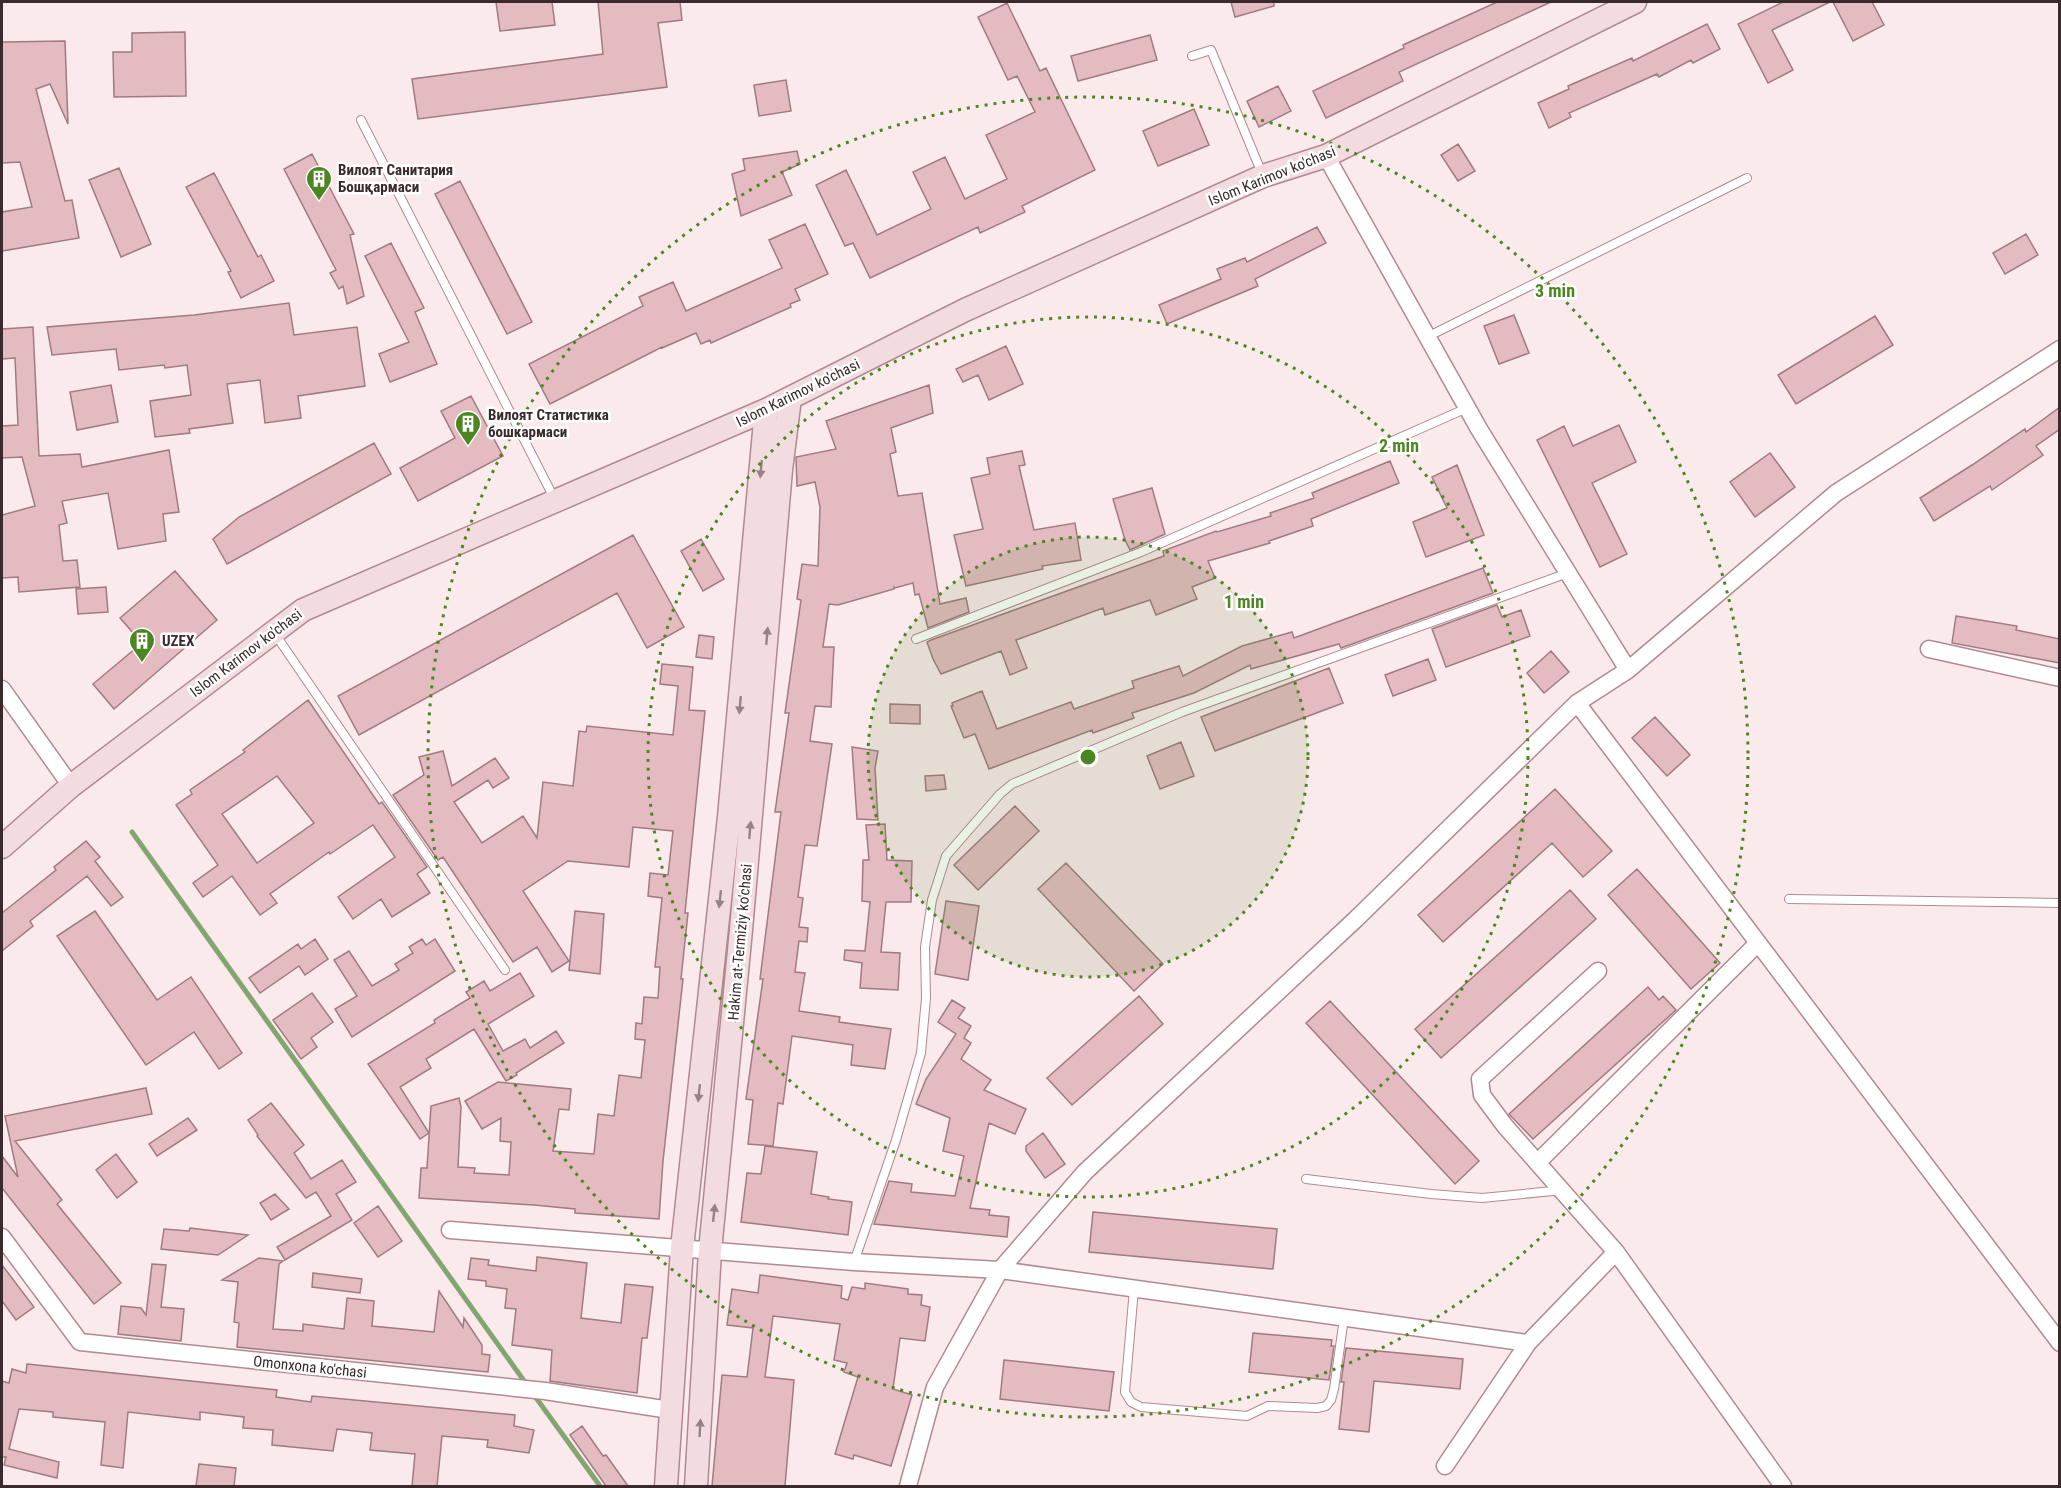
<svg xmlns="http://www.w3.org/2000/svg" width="2061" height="1488" font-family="'Roboto Condensed',sans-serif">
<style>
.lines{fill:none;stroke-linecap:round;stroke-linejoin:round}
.stream{stroke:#83a572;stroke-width:5}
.building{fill:#e4bbc1;stroke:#a07b80;stroke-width:1.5;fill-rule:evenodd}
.lane-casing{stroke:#b08a90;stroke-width:10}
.street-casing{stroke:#b08a90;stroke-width:19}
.secondary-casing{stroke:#b08a90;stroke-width:25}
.lane{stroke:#fff;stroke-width:8}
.street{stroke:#fff;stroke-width:16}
.secondary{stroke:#f3dce0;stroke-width:22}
.oneway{fill:#968386}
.ring{fill:none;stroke:#4c8622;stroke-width:3;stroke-dasharray:3 6}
.labels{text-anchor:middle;stroke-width:5;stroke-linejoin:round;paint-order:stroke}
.poi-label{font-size:15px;font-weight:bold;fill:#3a2a2c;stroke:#fff;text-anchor:start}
.street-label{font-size:15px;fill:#3a2a2c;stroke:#fff}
.centre{fill:#4c8622;stroke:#fff;stroke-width:3}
.ring-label{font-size:18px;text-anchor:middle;font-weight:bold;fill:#4c8622;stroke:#fff;stroke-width:5;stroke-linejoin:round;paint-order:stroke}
</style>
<rect width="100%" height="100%" fill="#fbeaec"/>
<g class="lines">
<!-- stream -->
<path class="stream" d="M132,832l395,553
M534,1395l66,91"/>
</g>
<!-- building -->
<path class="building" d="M496,2h56l3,23 -55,6z
M598,2h82l2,18 -24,3 9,64 -249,32 -6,-40 191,-25z
M1231,2h43v4l-39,11z
M1497,2h54l-152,70 4,9 -77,37 -13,-27 91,-43 -1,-3z
M1783,2h47l-58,28 21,40 -25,13 -30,-59z
M1833,2h39l12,23 -31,16z
M1007,3l33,68 6,-3 49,102 -73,36 3,6 -45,21 -2,-6 -108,51 -17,-35 -8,3 -29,-61 30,-15 31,65 54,-26 -18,-37 32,-15 20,42 42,-20 -21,-44 49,-23 -18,-36 -9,4 -30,-63z
M1707,24l13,25 -27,14 -2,-3 -32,17 -2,-3 -88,39 2,4 -22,11 -11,-25 31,-14 -1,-3 64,-28 1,3z
M185,32l1,64 -72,1 -1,-45h19v-19z
M1150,35l7,25 -79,21 -7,-25z
M65,41l3,83 -18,-40 -14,5 29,112 7,-1 7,38 -77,13v-39l30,-5 -12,-45 -18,1v-121z
M786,80l5,31 -32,5 -5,-31z
M1278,86l13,25 -32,16 -12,-26z
M1194,109l15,36 -51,21 -15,-35z
M1458,144l17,27 -17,10 -17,-26z
M797,151l3,13 -18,8 10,23 -51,21 -9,-42 13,-4 -2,-11z
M312,154l42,80 -4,1 14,61 -17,8 -4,-18 -4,3 -9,-16 6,-3 -52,-101z
M119,168l32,76 -30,13 -32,-77z
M214,173l44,84 3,-2 13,26 -33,17 -13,-26 3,-1 -45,-84z
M460,181l72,141 -25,12 -72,-140z
M805,224l23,50 -33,15 5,11 -10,4 1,3 -80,36 -1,-3 -9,4 -5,-11 -34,15v-1l-112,57 -21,-40 114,-58 -4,-9 34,-15 13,29 96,-43 -13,-28z
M1317,227l9,16 -71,36 3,7 -91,38 -8,-19 62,-26 -4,-10 28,-11 2,4z
M2026,234l12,21 -33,19 -12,-21z
M391,243l33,65 -9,4 22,52 -47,18 -11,-28 30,-12 -44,-86z
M289,303l5,32 63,-8 8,59 -67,10 3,22 -36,5 -5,-43 -33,4 6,39 -44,6 1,4 -35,4 -5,-36 41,-6 -4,-30 -22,3 -1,-3 -45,5 -3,-21 -64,6 -5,-28 147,-12z
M1514,315l15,38 -30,11 -15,-38z
M1875,316l18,29 -97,59 -18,-29z
M33,327l6,129 41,-2 2,13 87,-17 10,62 -16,2 3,27 -48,8 -10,-56 -46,8 5,22 -8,2 4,36 14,-1 3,27 -61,5 -1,-15 -16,1v-63l33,-9 -13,-49 -20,1v-32l16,-1 -3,-67 -13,1v-30z
M1006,346l17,38 -34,16 -11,-25 -15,7 -7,-13z
M111,385l7,37 -41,8 -7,-38z
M929,385l4,28 -42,15 5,24 -6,2 8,42 24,-3 18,111 26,-6 3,14 -41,16 -9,-34 -4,1 -2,-12 -18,5 -1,-1v2l-56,16 -9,-1 -6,43h11l-3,60 -16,-1 -5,35 22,3 -15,102 -12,-1 -7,52 5,1 -4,29 9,1 -1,14 -8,-1 -4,31 10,1 -6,38 41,6 -1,5 52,7 -6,40 -34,-4 2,-20 -61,-9 -9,68 -5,-1 -5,43 -25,-2 5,-44 -7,-1 17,-120h-3l21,-167h-6l14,-99h-4l16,-113 -4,-1 5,-35 16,2 2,-59 -5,-25 -18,4 -1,-29 40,-8 -10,-28z
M471,396l32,60 -85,45 -18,-33 55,-30 -14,-27z
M2060,407v22l-24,17 7,9 -51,35 -2,-4 -56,35 -14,-23 52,-33 53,-36 1,3z
M1619,425l17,37 -44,21 35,71 -27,13 -63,-127 27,-14 9,20z
M374,443l17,31 -164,90 -14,-25 26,-22z
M1022,451l3,14 -6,1 15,64 41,-7 6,37 -39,6 1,3 -77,17 -12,-51 29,-6 -12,-51 19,-4 -3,-16z
M1770,453l25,34 -40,30 -25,-35z
M1390,461l9,22 -88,36 2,7 -44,15 1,2 -62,18 7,17 -23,9 5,12 -41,16 -6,-15 -45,15 -2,-7 -87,32 11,28 -17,7 -9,-24 -60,23 -8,-15 -6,-17 4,-2 233,-84 -1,-5 53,-20 1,1 54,-16 -1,-3 44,-15 -2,-5z
M1457,465l27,70 -58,22 -13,-35 34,-14 -15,-31z
M1152,488l13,46 -35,16 -5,-10 -12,-41z
M633,535l51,92 -37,21 -30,-55 -258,142 -21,-39z
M701,539l23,40 -21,12 -22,-40z
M1483,568l10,25 -152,55 -2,-4 -88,25 -1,-4 -56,28 -62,20 2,5 -41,15 -1,-3 -103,39 -14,-35 -11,4 -13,-32h2l-1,-3 30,-12 15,38 74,-27 3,7 60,-21 -2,-7 47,-15 4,10 59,-30 50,-14 2,6z
M175,571l42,49 -103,89 -21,-25 49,-41 -22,-25z
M106,587l2,25 -30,2 -2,-25z
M1497,605l5,12 19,-7 9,26 -84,31 -14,-38z
M1956,616l61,10 -1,4 44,9v24l-108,-20z
M699,635l15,2 -2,22 -16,-2z
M1551,651l18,21 -25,21 -17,-20z
M1428,659l8,21 -43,16 -8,-21z
M662,664l31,3 -4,43 16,1 -20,202h3l-7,66h2l-20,182 -4,58 -84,-6v-4l-41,-4 -115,-7 2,-30h6l4,-62 28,-8 2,9 -3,60 17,1 -1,5 35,2 2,-33 -11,-1 1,-23 -19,11 -17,-28 33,-19 73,7 -2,21 -10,-1 -6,42 41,3 4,-40 16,2 5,-41 22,3 4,-38 -10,-1 1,-16 6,1 2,-27 14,1 2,-31h-5l7,-69 -14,-2 2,-23 18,2 5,-44 -40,-4 -4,40 -61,-6 -45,30 46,70 -17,11 -15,-25 -24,15 -70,-105 -5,3 -45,-65 31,-20 -5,-18 24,-6 9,35 43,-28 14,20 -16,10 -5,-8 -34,22 28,41 41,-27 14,22 6,-56 30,4 6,-55 7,1 1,-6 86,9 5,-49 -18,-2z
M1329,668l14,35 -128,48 -14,-34z
M308,700l71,104 3,-2 45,65 -10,7 13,19 -38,24 -11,-18 -28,20 -15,-22 57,-40 -22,-32 -43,29 -1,-2 -59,42 7,9 -17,12 -28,-39 -29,21 -10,-14 25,-18 -42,-60 16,-11 -2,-4 55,-38 -2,-2zM277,776l37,47 -57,40 -35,-49z
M890,704l30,1v19l-30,-1z
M1655,717l35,38 -23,21 -35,-38z
M1181,742l13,34 -34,13 -13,-33z
M852,747l26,4 -3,17 3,52 -21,-1z
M944,775l2,14 -20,2 -1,-15z
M1555,789l57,62 -29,26 -31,-34 -109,99 -25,-27z
M1015,806l24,25 -61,59 -24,-25z
M885,824l2,36 25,1 -1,41h-25l-5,50 19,1 -2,37 -38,-2 2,-25 -18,-3 1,-10 20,1 5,-49 -8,-1 1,-41h6l-3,-35z
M86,841l14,16 -5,4 28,36 -12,9 -24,-30 -57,45 3,5 -31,25v-38l54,-43 -2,-3z
M1066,863l97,101 -29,27 -96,-102z
M1637,869l83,94 -29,26 -83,-94z
M1570,890l26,29 -155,139 -26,-29z
M946,901l33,5 -11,74 -33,-6z
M95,911l62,89 34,-23 51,76 -23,16 -25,-37 -48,33 -89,-129z
M575,911l29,3 -4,60 -31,-4z
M315,939l13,20 -23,16 -6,-9 -39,27 -11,-15 49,-34 3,5z
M422,939l4,6 9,-6 20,32 -103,66 -17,-28 22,-13 -23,-36 15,-9 23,35 27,-16 -4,-6 18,-11 -4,-6z
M520,973l14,23 -46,28 15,27 22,-12 5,9 26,-17 8,12 -48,30 1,2 -11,6 -32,-52 -48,30 5,9 -31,19 29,46 -9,6 -52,-75 67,-41 -1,-3 36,-22 -4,-6 18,-11 6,10z
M1648,987l11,13 4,-4 13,14 -143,129 -24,-25z
M312,993l21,29 -22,16 6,9 -16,12 -28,-39z
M1139,996l24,28 -91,81 -25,-27z
M952,1000l13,8 -7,10 13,8 -7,12 7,5 -10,16 30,21 -7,10 42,19 -11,25 -26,-11 -19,85 20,2 -1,5 20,2 -2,20 -133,-13 15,-43 23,3 -1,8 44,4 9,-40 -21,-5 7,-33 -34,-14 10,-25 30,-45 -18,-12z
M1330,1001l149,160 -24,23 -149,-161z
M146,1088l6,26 -137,27 47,59 -5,4 64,79 -27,21 -92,-116v-32l16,21 -13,-61z
M271,1103l33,42 -10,8 17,26 31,-19 14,22 -20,12 16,26 -67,40 -8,-13 54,-31 -15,-24 -10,6 -49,-62 1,-1 -10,-15z
M188,1118l9,12 -40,26 -8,-12z
M1043,1133l22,31 -20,14 -19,-27v-5z
M765,1146l52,6 -6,42 18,3 -1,2 24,3 -4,33 -107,-13 6,-49 14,1z
M116,1154l21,28 -20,16 -21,-28z
M275,1194l14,15 -18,11 -11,-17z
M378,1206l24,35 -24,16 -24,-34z
M1093,1212l184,17 -4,40 -184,-17z
M190,1228l58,7 -30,20 -57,-6 3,-20 25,2z
M537,1257l50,6 -6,55 40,5 4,-39 28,3 -6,51h-5l-5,55 -87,-12 2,-31 -40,-5 4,-36 -11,-1 2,-19 -21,-3v-5l-18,-2 3,-21 18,2 -1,5 48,6z
M259,1258l24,3 -4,3 -6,65 30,2v-7l41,5 3,-31 27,3 -2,25 62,6 5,-41 24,36 1,-9 18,27v9l8,1 -2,17 -251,-25 2,-24 -5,-1 4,-40 -16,-2z
M152,1264l14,1 -5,42 23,2 -3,32 -63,-7 3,-28 20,2 5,7z
M2,1265l32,42 -18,13 -14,-19z
M313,1273l49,6 -2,14 -48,-6z
M760,1275l82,11 -1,12 7,2 4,-13 13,2v-6l43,6v5l14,1 -1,10 9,2 -5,34 -25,-3 -7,51 19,6 -21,71 -37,-11 -1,4 -18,-5 23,-77 -14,-5 3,-9 -13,-3 6,-36 -67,-8 -8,61 29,3 -9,106h-73l10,-111 25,2 6,-49 -26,-3 5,-36 26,4z
M1253,1333l79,7 -1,6h3l-5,34 -80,-8z
M1346,1348l117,11 -3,30 -86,-8 -5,51 -30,-3 5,-47h-3z
M1004,1360l110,12 -5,39 -109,-12z
M27,1364l250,26 -1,7 35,5 1,-6 203,19 -1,11 20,4 -5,23 -42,-6 1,-7 -46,-4 -5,50h-25l3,-32 -45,-4 2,-17 -35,-4 -4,22 -61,-6 1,-15 -30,-2 1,-11 -44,-5v8l-72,-8 -5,56 -22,-3 4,-43 -52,-5v-5l-34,-3 -10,40 50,13 -2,16 -53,-13 2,-8h-4v-76l7,2 3,-14 14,4z
M582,1426l21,30 3,-1 22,31h-22l-36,-51z
M199,1464l37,4 -2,18h-38z"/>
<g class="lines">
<defs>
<path id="lane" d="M1192,56l19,-6 52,126
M361,120l194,380
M1427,337l320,-159
M275,634l230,336
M916,639l225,-87 326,-144
M1789,899l271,4
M1306,1179l125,15 51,4 81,-8
M854,1262l42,-122 25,-87 5,-55 -1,-51 7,-47 14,-44 54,-62 12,-10 170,-72 386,-139
M1134,1289l-9,103 6,10 10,5 106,9 21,-10 49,2 9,-2 5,-6 3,-11 10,-71"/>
<path id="street" d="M1326,156l153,273 149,241
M1929,649l131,29
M2,689l69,97
M1577,703l483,640
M1598,971l-118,108 2,16 23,31 111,126 167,234
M1538,1162l220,-219
M450,1230l404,32 146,8 528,73 88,-91
M2,1237l78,105 465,49 125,19
M1445,1466l83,-123
M908,1486l27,-99 65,-117 85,-98 271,-253 221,-216 51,-33 208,-177 224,-144"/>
<path id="secondary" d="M2,847l69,-61 232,-176 463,-200 199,-100 298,-134 63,-20 309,-154
M666,1486l16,-238 47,-431 37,-407
M696,1486l14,-235 31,-321 40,-460 9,-72"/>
</defs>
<!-- lane casing -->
<use href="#lane" class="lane-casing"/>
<!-- street casing -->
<use href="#street" class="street-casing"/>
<!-- secondary casing -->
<use href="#secondary" class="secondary-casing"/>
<!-- lane -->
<use href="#lane" class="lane"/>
<!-- street -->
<use href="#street" class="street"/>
<!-- secondary -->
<use href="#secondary" class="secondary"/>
</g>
<!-- one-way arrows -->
<defs><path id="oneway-solid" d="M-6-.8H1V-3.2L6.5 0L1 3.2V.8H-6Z" transform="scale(1.5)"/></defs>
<g class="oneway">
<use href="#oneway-solid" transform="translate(761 469) rotate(95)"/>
<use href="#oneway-solid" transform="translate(767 636) rotate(-85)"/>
<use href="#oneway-solid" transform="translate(740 705) rotate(95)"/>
<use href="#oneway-solid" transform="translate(750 830) rotate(-85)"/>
<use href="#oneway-solid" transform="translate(720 899) rotate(96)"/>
<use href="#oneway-solid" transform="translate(699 1093) rotate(96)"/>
<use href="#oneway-solid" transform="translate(714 1213) rotate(-84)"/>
<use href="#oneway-solid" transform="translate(700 1428) rotate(-87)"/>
</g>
<!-- distance rings -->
<circle cx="1088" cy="757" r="220" fill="#4c8622" fill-opacity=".12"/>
<g class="ring">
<circle cx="1088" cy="757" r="220"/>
<circle cx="1088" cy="757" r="440"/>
<circle cx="1088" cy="757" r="660"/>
</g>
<!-- icons -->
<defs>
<symbol id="building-pin" viewBox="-11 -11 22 30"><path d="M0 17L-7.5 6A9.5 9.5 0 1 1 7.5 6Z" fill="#4c8622" stroke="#fff"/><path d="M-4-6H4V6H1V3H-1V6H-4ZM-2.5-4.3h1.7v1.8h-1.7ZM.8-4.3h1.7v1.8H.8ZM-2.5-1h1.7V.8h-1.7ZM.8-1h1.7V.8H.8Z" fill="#fff"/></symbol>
</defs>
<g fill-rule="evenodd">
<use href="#building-pin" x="304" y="164" width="30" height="40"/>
<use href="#building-pin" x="453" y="409" width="30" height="40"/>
<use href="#building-pin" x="127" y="626" width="30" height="40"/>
</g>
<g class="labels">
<!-- poi labels -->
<g class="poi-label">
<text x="338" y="175">Вилоят Санитария<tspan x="338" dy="17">Бошқармаси</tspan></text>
<text x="488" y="420">Вилоят Статистика<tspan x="488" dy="17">бошкармаси</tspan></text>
<text x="162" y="646">UZEX</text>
</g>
<!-- street labels -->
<g class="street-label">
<text transform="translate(1272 176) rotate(-22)" y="5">Islom Karimov ko'chasi</text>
<text transform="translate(798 393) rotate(-26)" y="5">Islom Karimov ko'chasi</text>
<text transform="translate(246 653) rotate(-37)" y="5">Islom Karimov ko'chasi</text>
<text transform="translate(740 942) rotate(-85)" y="5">Hakim at-Termiziy ko'chasi</text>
<text transform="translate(310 1367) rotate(6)" y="5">Omonxona ko'chasi</text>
</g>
</g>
<circle cx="1088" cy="757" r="9" class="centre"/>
<g class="ring-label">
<text x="1555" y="297">3 min</text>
<text x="1399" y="452">2 min</text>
<text x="1244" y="608">1 min</text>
</g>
<!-- border -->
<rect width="2061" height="1488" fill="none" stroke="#3a2a2c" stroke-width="6"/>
</svg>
